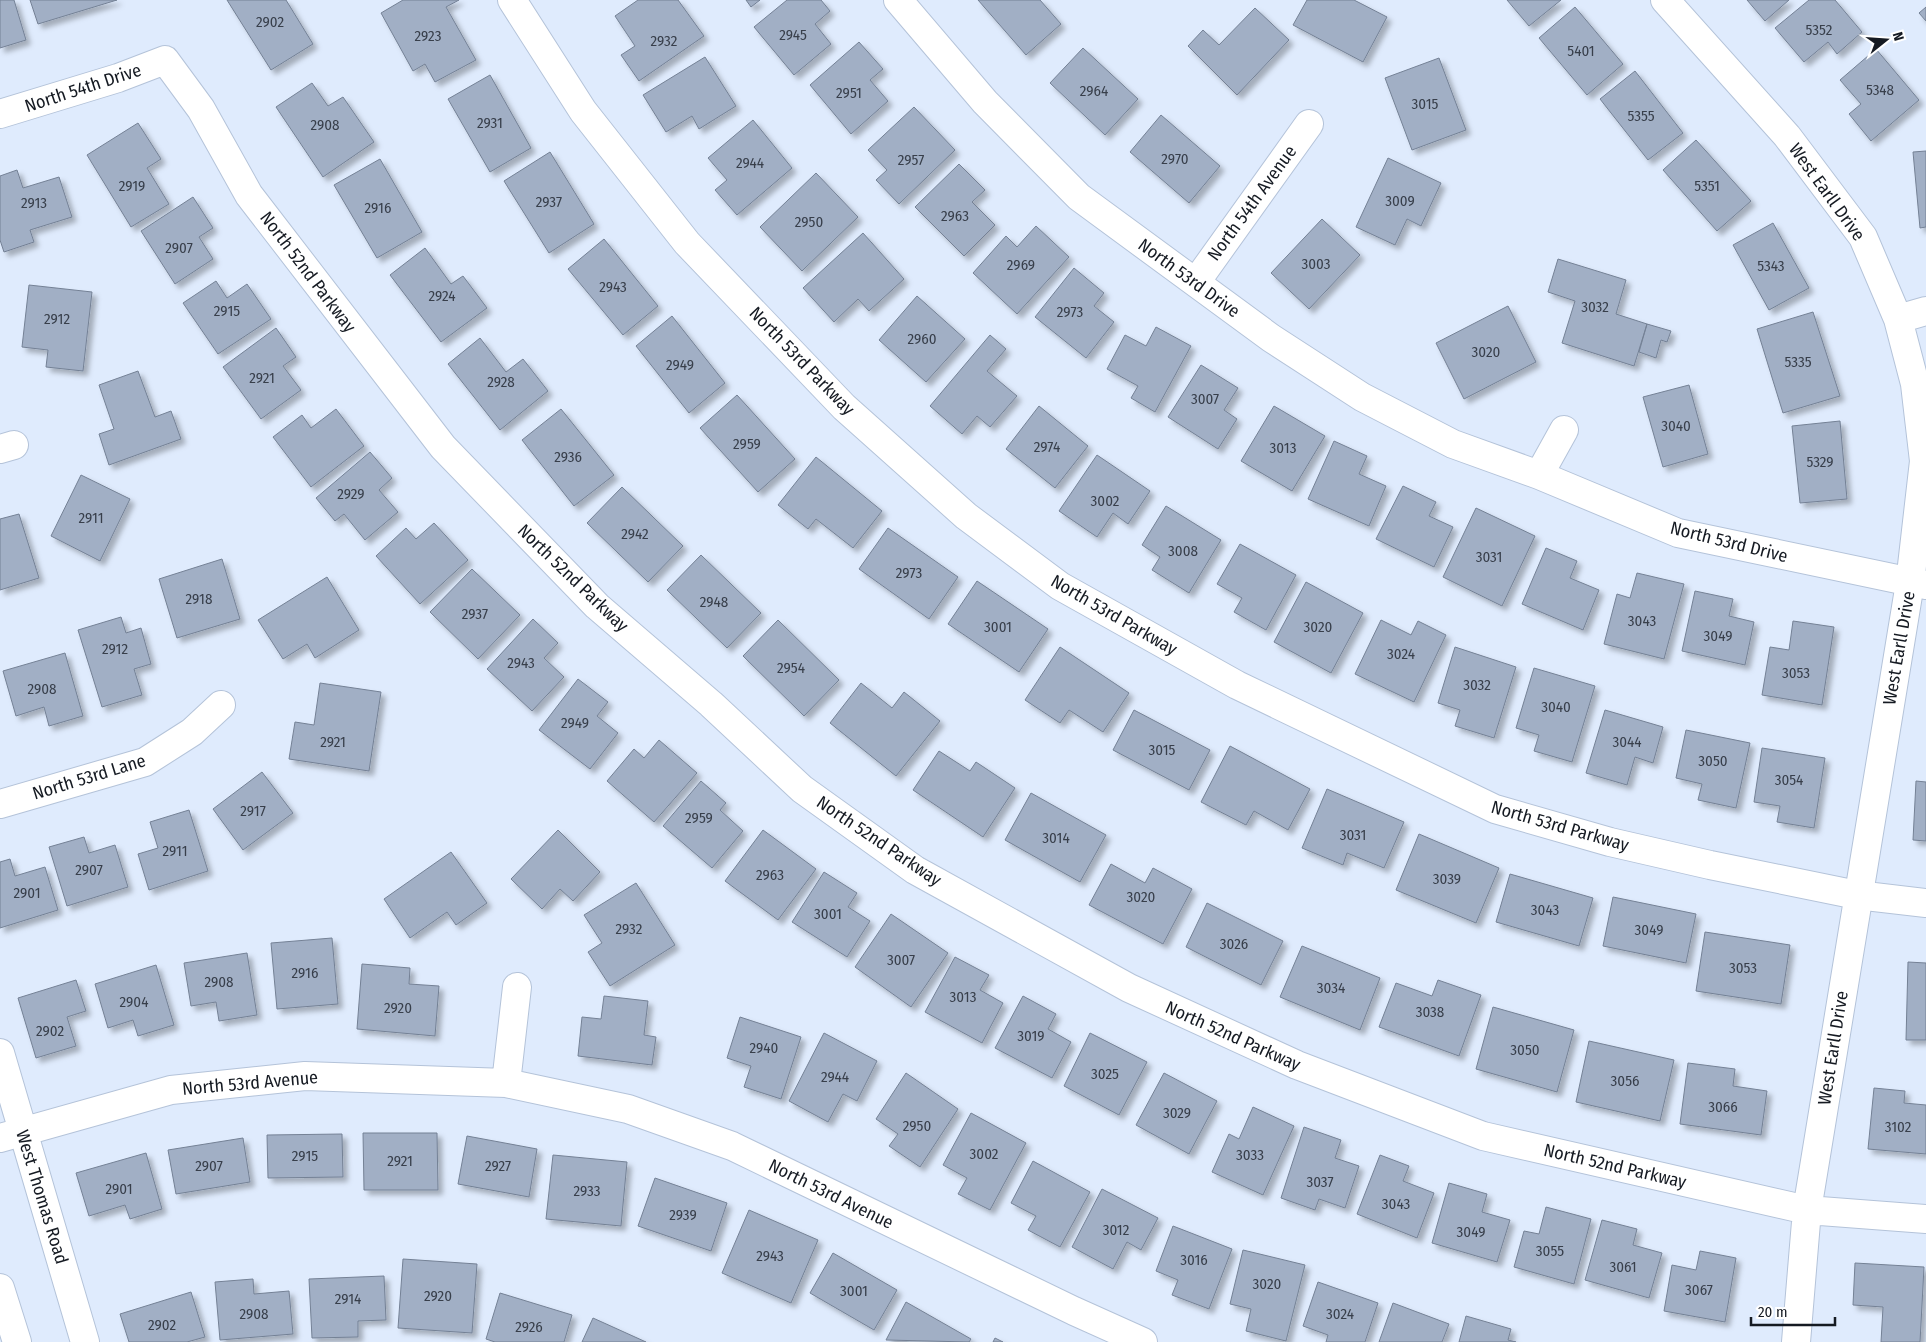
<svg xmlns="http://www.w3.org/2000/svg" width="1926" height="1342" font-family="'Fira Sans Condensed',sans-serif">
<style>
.building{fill:#a1afc5;stroke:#748195;filter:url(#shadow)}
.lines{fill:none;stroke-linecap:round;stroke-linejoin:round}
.minor-casing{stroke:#b4c3d9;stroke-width:30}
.major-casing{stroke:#b4c3d9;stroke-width:30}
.minor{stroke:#fff;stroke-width:28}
.major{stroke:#fff;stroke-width:28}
.labels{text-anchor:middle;stroke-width:4.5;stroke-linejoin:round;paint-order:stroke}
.number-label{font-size:15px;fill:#383f4b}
.street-label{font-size:18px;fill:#151a22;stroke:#fff}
</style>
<defs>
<filter id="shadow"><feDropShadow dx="4.5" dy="4.5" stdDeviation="2.5" flood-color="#0004"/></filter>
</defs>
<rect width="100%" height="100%" fill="#dfebfd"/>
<!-- building -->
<path class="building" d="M0,0h14l12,40 -26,8z
M30,0h87l-79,24z
M227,0h59l27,44 -42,26z
M403,0h56l-13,7 30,53 -41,22 -10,-18 -12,7 -32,-58z
M638,0h40l26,36 -65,45 -18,-26 14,-9 -20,-30z
M746,0h14l-9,7z
M787,0h34l9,11 -15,13 16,20 -37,31 -40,-48z
M978,0h62l21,24 -35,31z
M1307,0h47l33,17 -24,45 -70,-37z
M1507,0h54l-32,26z
M1747,0h42l-24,21z
M1809,0h26l27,32 -25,22 -9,-12 -24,20 -29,-34z
M1575,7l48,57 -36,31 -48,-57z
M1926,7v14l-7,-8z
M1255,8l34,32 -52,55 -49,-49 15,-16 16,15z
M859,42l24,27 -13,11 18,21 -37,33 -41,-49z
M1083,48l55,51 -33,36 -55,-52z
M1876,49l43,51 -48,41 -22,-27 12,-10 -21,-24z
M705,57l31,49 -37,23 -7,-13 -26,16 -23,-37z
M1439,58l27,72 -54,20 -27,-72z
M1635,71l48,62 -35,27 -48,-61z
M490,75l41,73 -41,24 -42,-73z
M312,83l16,23 15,-9 31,45 -51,35 -47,-70z
M914,107l41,43 -56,54 -23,-24 11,-10 -19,-20z
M1161,115l59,51 -31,37 -59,-51z
M753,120l39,48 -55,47 -22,-25 12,-10 -19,-22z
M138,123l23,36 -14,9 22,36 -38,23 -44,-72z
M1696,140l55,61 -34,30 -54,-61z
M1926,151v76l-6,1 -7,-76z
M550,152l44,72 -45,29 -45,-72z
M1388,158l53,25 -20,43 -14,-7 -12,26 -39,-18z
M380,159l42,73 -45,26 -43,-73z
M959,164l26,26 -13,12 23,23 -31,31 -49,-49z
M17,170l6,18 36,-11 13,40 -42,13 4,12 -30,10 -4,-12v-64z
M816,173l42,44 -56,54 -42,-44z
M193,197l20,31 -14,9 14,22 -38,25 -34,-53z
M1322,219l38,36 -51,54 -38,-36z
M1773,223l36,65 -40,22 -36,-65z
M1036,226l33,31 -52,57 -44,-41 33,-37 11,11z
M863,233l41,46 -35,32 -11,-12 -24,23 -31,-34z
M604,239l54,67 -35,29 -55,-66z
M425,248l26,36 12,-8 24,32 -46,34 -51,-67z
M1558,259l68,21 -10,34 31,10 -13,42 -72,-23 13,-42 -27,-9z
M1074,268l30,25 -10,13 20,16 -28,36 -51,-41z
M216,281l11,17 20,-14 24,35 -53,35 -35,-51z
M29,285l63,7 -9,79 -37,-4 2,-17 -26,-3z
M917,296l48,43 -39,43 -47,-42z
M1508,306l28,56 -72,37 -28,-56z
M1813,312l27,84 -57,17 -26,-84z
M672,316l53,67 -36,30 -53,-67z
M1647,324l24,7 -4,11 -6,-2 -5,18 -17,-6z
M1156,327l35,19 -36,66 -24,-14 7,-12 -31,-17 18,-34 21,11z
M276,328l20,29 -13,9 18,24 -40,29 -38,-52z
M990,335l16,14 -19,22 30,25 -27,31 -13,-11 -15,18 -32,-28z
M480,338l26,34 17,-13 25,32 -48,39 -52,-66z
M1201,365l37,23 -14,22 13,9 -19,30 -50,-32z
M138,371l17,46 16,-6 10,28 -72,26 -10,-31 15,-5 -15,-44z
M1689,385l19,69 -45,13 -20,-70z
M737,395l58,64 -37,33 -58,-64z
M1039,406l49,40 -33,42 -49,-39z
M1274,406l51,30 -33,55 -51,-30z
M336,409l28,37 -53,41 -38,-50 29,-22 9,13z
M561,409l53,66 -40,31 -52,-66z
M1840,421l7,78 -47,4 -8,-77z
M1334,441l33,15 -8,18 27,12 -17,40 -61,-27z
M370,452l22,26 -13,12 19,22 -33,28 -21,-26 -9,7 -19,-23z
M1097,455l53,36 -22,33 -15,-11 -16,24 -38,-26z
M816,457l66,54 -29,37 -37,-29 -8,10 -30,-24z
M81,475l49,24 -30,62 -49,-25z
M1403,486l33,16 -7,14 24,11 -19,40 -58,-28z
M622,487l61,59 -35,36 -61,-59z
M1166,506l55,34 -32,53 -37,-23 8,-13 -18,-12z
M1476,508l59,28 -33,70 -59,-29z
M19,514l20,64 -39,12v-71z
M434,523l34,37 -48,44 -44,-48 30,-28 10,11z
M888,528l70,49 -29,42 -70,-50z
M1240,544l56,31 -30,55 -32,-18 8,-14 -25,-14z
M1546,548l31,13 -7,17 29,12 -16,40 -61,-26z
M701,555l60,58 -34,35 -60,-58z
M222,559l18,60 -63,19 -18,-59z
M472,569l48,46 -42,44 -48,-47z
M1637,573l47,11 -20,75 -60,-15 13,-50 13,4z
M327,577l32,53 -44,28 -8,-14 -24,15 -25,-39z
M977,581l71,48 -29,43 -71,-48z
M1306,582l57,31 -32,60 -57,-31z
M1695,591l38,8 -4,17 25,6 -9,43 -63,-14z
M121,617l5,16 15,-5 10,36 -17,5 8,26 -40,12 -24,-77z
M533,619l25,24 -14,15 20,19 -32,34 -45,-42z
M778,620l61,60 -35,36 -61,-60z
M1381,620l30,15 7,-14 28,14 -32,67 -59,-28z
M1793,621l41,6 -12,78 -60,-10 8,-48 19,3z
M1060,647l69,46 -26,39 -34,-22 -9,13 -35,-23z
M1455,647l61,20 -22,71 -39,-12 5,-16 -22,-7z
M65,653l18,63 -34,10 -5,-19 -28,9 -13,-45z
M1534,668l61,18 -23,76 -38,-11 5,-16 -23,-7z
M578,679l30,23 -11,14 21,17 -28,36 -51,-39z
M320,683l61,9 -12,79 -80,-12 6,-37 19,3z
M861,683l31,25 12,-16 36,29 -44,55 -66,-53z
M1134,710l76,40 -21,40 -76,-40z
M1605,710l58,17 -10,36 -18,-6 -8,28 -41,-12z
M1686,730l64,13 -14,65 -38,-8 4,-16 -26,-6z
M659,740l38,33 -43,49 -47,-41 27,-32 10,9z
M1230,746l80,43 -22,41 -34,-19 -8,14 -45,-23z
M1762,748l63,10 -11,70 -37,-6 3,-16 -26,-4z
M939,751l31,20 6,-9 39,26 -32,49 -70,-47z
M262,772l31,41 -50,37 -30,-41z
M701,781l25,22 -6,7 23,21 -31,37 -49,-42z
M1916,781l10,1v59l-13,-1z
M1327,789l77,33 -20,46 -37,-15 -4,12 -41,-17z
M1031,793l75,42 -26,47 -75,-42z
M189,810l19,61 -59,19 -11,-36 20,-6 -8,-26z
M558,830l42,42 -27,29 -13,-12 -18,20 -31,-30z
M763,830l53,39 -38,51 -53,-39z
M1419,834l80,34 -23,55 -80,-33z
M84,837l5,16 26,-8 13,42 -61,19 -18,-59z
M451,852l36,51 -31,22 -9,-13 -37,26 -26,-39z
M10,859l5,17 30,-9 13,43 -58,18v-66z
M1111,864l34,19 8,-15 39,21 -29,55 -74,-39z
M824,872l33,21 -9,14 22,14 -23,36 -55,-35z
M1510,874l83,24 -14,48 -83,-24z
M636,883l39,62 -65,41 -22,-34 14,-9 -18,-28z
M1613,897l83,17 -10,49 -83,-17z
M1207,903l76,38 -22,44 -75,-38z
M891,914l57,39 -37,54 -56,-40z
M1705,932l85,13 -9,59 -85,-13z
M332,938l6,66 -61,5 -6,-66z
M1302,946l78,32 -20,52 -80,-33z
M247,953l10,62 -38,6 -3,-19 -25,4 -7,-43z
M955,957l34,18 -9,15 23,13 -21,40 -57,-31z
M1908,962l18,1v77h-20z
M362,964l48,4 -1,16 30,2 -4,50 -78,-7z
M156,965l18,60 -36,11 -5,-16 -25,8 -13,-44z
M76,980l10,31 -19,6 9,29 -40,12 -18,-60z
M1438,980l43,15 -22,61 -80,-29 17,-44 36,13z
M604,996l44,5 -4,34 12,2 -4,28 -74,-9 4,-39 19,2z
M1023,996l33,18 -8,15 23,13 -19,36 -57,-30z
M1493,1007l81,23 -17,62 -81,-23z
M740,1017l61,20 -20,62 -37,-12 7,-21 -24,-8z
M824,1033l53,28 -20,40 -14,-7 -15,28 -39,-21z
M1090,1033l57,29 -28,53 -55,-29z
M1589,1041l85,19 -14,61 -84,-19z
M1688,1063l47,6 -2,17 34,5 -6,44 -81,-11z
M906,1073l52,36 -38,58 -31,-21 9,-12 -22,-15z
M1164,1073l53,28 -28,53 -53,-29z
M1874,1088l31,3 -1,12 22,2v49l-58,-5z
M1253,1107l41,19 -31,69 -51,-23 17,-38 10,5z
M971,1113l55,30 -36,67 -32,-16 9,-16 -24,-13z
M1304,1127l37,13 -6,18 24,8 -14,42 -26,-9 -4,11 -34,-12z
M363,1133h74l1,57h-74z
M342,1134l1,43 -75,1 -1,-43z
M467,1136l70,13 -8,48 -71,-13z
M243,1138l7,44 -74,12 -8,-44z
M146,1153l16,56 -32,10 -5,-14 -36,11 -13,-43z
M553,1155l74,7 -6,64 -75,-7z
M1380,1155l29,11 -6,15 31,12 -17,45 -60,-24z
M1033,1161l57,31 -30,55 -32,-17 8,-14 -25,-13z
M655,1178l72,25 -16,48 -73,-25z
M1449,1183l38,11 -5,18 28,8 -13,42 -65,-19z
M1102,1189l56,29 -17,32 -14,-8 -14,27 -41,-22z
M1546,1207l45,12 -17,65 -60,-17 10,-36 15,3z
M749,1210l69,30 -27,63 -69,-30z
M1602,1220l35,9 -4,16 29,8 -13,45 -64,-18z
M1173,1226l59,23 -23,60 -37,-14 6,-15 -22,-9z
M1243,1250l62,15 -19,76 -40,-10 5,-22 -21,-5z
M1700,1251l36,7 -11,64 -61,-11 8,-46 24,5z
M833,1253l64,37 -23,40 -64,-37z
M403,1259l74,5 -5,69 -74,-5z
M1855,1263l69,4 -4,75h-39l2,-35 -30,-2z
M384,1276l2,44 -28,1v16l-46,1 -3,-59z
M253,1279l1,15 35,-3 4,43 -73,6 -5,-58z
M1318,1282l60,21 -13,39h-39l2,-7 -25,-9z
M191,1292l14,45 -18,5h-58l-9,-28z
M500,1293l72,22 -8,27h-69l-9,-3z
M906,1302l65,37 -2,3 -83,-2z
M1393,1303l56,21 -7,18h-63z
M1466,1316l45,13 -3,11 8,2h-57z
M593,1318l53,24h-64z
M995,1338l8,4h-10z"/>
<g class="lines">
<defs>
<path id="minor" d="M512,0l71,111 104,132 157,164 122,109 94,70 177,99 258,124 115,33 100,23 147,30 69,8
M898,0l87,102 94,95 192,141 91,59 91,47 86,31 139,58 248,52
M1665,0l122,136 76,101 35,82 17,65 9,77 -14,122 -103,627 -11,132
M0,114l118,-36 47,-18 36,49 48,86 194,252 154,159 114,98 91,85 113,81 214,118 168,77 186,71 324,74 119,9
M1196,282l113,-158
M1898,319l28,-8
M0,449l14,-4
M1539,475l25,-45
M0,804l145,-42 47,-30 29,-27
M0,1053l85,289
M506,1083l11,-96
M0,1138l171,-48 134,-14 201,7 122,26 104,37 342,165 69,31"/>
<path id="major" d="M0,1288l17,54"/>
</defs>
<!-- minor casing -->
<use href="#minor" class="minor-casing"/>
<!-- major casing -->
<use href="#major" class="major-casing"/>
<!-- minor -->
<use href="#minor" class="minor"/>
<!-- major -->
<use href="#major" class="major"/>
</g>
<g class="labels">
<!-- number labels -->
<g class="number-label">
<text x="270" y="27">2902</text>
<text x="1819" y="35">5352</text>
<text x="793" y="40">2945</text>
<text x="428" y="41">2923</text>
<text x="664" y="46">2932</text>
<text x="1581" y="56">5401</text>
<text x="1880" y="95">5348</text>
<text x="1094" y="96">2964</text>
<text x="849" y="98">2951</text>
<text x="1425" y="109">3015</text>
<text x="1641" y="121">5355</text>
<text x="490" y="128">2931</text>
<text x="325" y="130">2908</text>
<text x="1175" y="164">2970</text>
<text x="911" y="165">2957</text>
<text x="750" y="168">2944</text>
<text x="132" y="191">2919</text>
<text x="1707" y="191">5351</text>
<text x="1400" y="206">3009</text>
<text x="549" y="207">2937</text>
<text x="34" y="208">2913</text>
<text x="378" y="213">2916</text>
<text x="955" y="221">2963</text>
<text x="809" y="227">2950</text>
<text x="179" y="253">2907</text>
<text x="1316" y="269">3003</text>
<text x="1021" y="270">2969</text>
<text x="1771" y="271">5343</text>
<text x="613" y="292">2943</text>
<text x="442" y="301">2924</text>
<text x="1595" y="312">3032</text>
<text x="227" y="316">2915</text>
<text x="1070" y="317">2973</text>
<text x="57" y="324">2912</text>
<text x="922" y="344">2960</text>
<text x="1486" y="357">3020</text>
<text x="1798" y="367">5335</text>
<text x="680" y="370">2949</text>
<text x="262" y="383">2921</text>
<text x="501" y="387">2928</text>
<text x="1205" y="404">3007</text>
<text x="1676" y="431">3040</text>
<text x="747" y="449">2959</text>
<text x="1047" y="452">2974</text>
<text x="1283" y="453">3013</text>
<text x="568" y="462">2936</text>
<text x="1820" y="467">5329</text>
<text x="351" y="499">2929</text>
<text x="1105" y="506">3002</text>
<text x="91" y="523">2911</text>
<text x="635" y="539">2942</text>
<text x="1183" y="556">3008</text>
<text x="1489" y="562">3031</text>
<text x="909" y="578">2973</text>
<text x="199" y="604">2918</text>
<text x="714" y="607">2948</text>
<text x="475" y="619">2937</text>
<text x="1642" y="626">3043</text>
<text x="998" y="632">3001</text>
<text x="1318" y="632">3020</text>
<text x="1718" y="641">3049</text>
<text x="115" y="654">2912</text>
<text x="1401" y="659">3024</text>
<text x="521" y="668">2943</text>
<text x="791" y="673">2954</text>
<text x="1796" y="678">3053</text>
<text x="1477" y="690">3032</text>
<text x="42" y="694">2908</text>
<text x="1556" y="712">3040</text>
<text x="575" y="728">2949</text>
<text x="333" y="747">2921</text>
<text x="1627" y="747">3044</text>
<text x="1162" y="755">3015</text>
<text x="1713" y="766">3050</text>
<text x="1789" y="785">3054</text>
<text x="253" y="816">2917</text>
<text x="699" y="823">2959</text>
<text x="1353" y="840">3031</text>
<text x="1056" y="843">3014</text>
<text x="175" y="856">2911</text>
<text x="89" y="875">2907</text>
<text x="770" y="880">2963</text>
<text x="1447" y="884">3039</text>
<text x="27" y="898">2901</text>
<text x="1141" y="902">3020</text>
<text x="1545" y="915">3043</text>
<text x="828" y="919">3001</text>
<text x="629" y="934">2932</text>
<text x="1649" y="935">3049</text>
<text x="1234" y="949">3026</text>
<text x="901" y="965">3007</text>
<text x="1743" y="973">3053</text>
<text x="305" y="978">2916</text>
<text x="219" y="987">2908</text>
<text x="1331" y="993">3034</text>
<text x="963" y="1002">3013</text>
<text x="134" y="1007">2904</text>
<text x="398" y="1013">2920</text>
<text x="1430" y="1017">3038</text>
<text x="50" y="1036">2902</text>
<text x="1031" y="1041">3019</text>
<text x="764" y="1053">2940</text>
<text x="1525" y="1055">3050</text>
<text x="1105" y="1079">3025</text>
<text x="835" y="1082">2944</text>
<text x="1625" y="1086">3056</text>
<text x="1723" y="1112">3066</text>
<text x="1177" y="1118">3029</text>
<text x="917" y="1131">2950</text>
<text x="1898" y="1132">3102</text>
<text x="984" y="1159">3002</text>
<text x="1250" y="1160">3033</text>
<text x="305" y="1161">2915</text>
<text x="400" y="1166">2921</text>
<text x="209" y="1171">2907</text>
<text x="498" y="1171">2927</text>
<text x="1320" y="1187">3037</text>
<text x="119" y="1194">2901</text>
<text x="587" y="1196">2933</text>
<text x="1396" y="1209">3043</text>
<text x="683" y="1220">2939</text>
<text x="1116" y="1235">3012</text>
<text x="1471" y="1237">3049</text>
<text x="1550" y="1256">3055</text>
<text x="770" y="1261">2943</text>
<text x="1194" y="1265">3016</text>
<text x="1623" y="1272">3061</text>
<text x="1267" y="1289">3020</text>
<text x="1699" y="1295">3067</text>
<text x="854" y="1296">3001</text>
<text x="438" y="1301">2920</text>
<text x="348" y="1304">2914</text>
<text x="254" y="1319">2908</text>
<text x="1340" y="1319">3024</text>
<text x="162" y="1330">2902</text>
<text x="529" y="1332">2926</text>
</g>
<!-- street labels -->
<g class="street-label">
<text transform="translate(83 88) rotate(-18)" y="6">North 54th Drive</text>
<text transform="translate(1827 192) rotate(54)" y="6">West Earll Drive</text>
<text transform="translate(1252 203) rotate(-54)" y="6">North 54th Avenue</text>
<text transform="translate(308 272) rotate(53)" y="6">North 52nd Parkway</text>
<text transform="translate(1189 278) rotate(36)" y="6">North 53rd Drive</text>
<text transform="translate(802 361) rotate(46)" y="6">North 53rd Parkway</text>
<text transform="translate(1729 542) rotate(14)" y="6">North 53rd Drive</text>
<text transform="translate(573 578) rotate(44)" y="6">North 52nd Parkway</text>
<text transform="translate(1114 615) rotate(30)" y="6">North 53rd Parkway</text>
<text transform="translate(1899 648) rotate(-80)" y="6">West Earll Drive</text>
<text transform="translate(89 777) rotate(-17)" y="6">North 53rd Lane</text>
<text transform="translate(1560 826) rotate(16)" y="6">North 53rd Parkway</text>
<text transform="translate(879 841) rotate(34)" y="6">North 52nd Parkway</text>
<text transform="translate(1233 1036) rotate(24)" y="6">North 52nd Parkway</text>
<text transform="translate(1833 1048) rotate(-81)" y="6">West Earll Drive</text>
<text transform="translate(250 1083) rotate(-5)" y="6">North 53rd Avenue</text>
<text transform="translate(1615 1166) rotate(13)" y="6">North 52nd Parkway</text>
<text transform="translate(831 1194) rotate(26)" y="6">North 53rd Avenue</text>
<text transform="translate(42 1197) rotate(73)" y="6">West Thomas Road</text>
</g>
</g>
<!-- north arrow -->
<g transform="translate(1886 40) rotate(73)" stroke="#ffffff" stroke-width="4" paint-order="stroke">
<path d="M0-4L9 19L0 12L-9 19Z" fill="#151a22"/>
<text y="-8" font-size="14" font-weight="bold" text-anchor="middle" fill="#151a22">N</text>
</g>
<!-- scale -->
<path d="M1751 1317v8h84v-8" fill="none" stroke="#151a22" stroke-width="2.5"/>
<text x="1758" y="1317" font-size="15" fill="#151a22" stroke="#ffffff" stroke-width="4" paint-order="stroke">20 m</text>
</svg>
